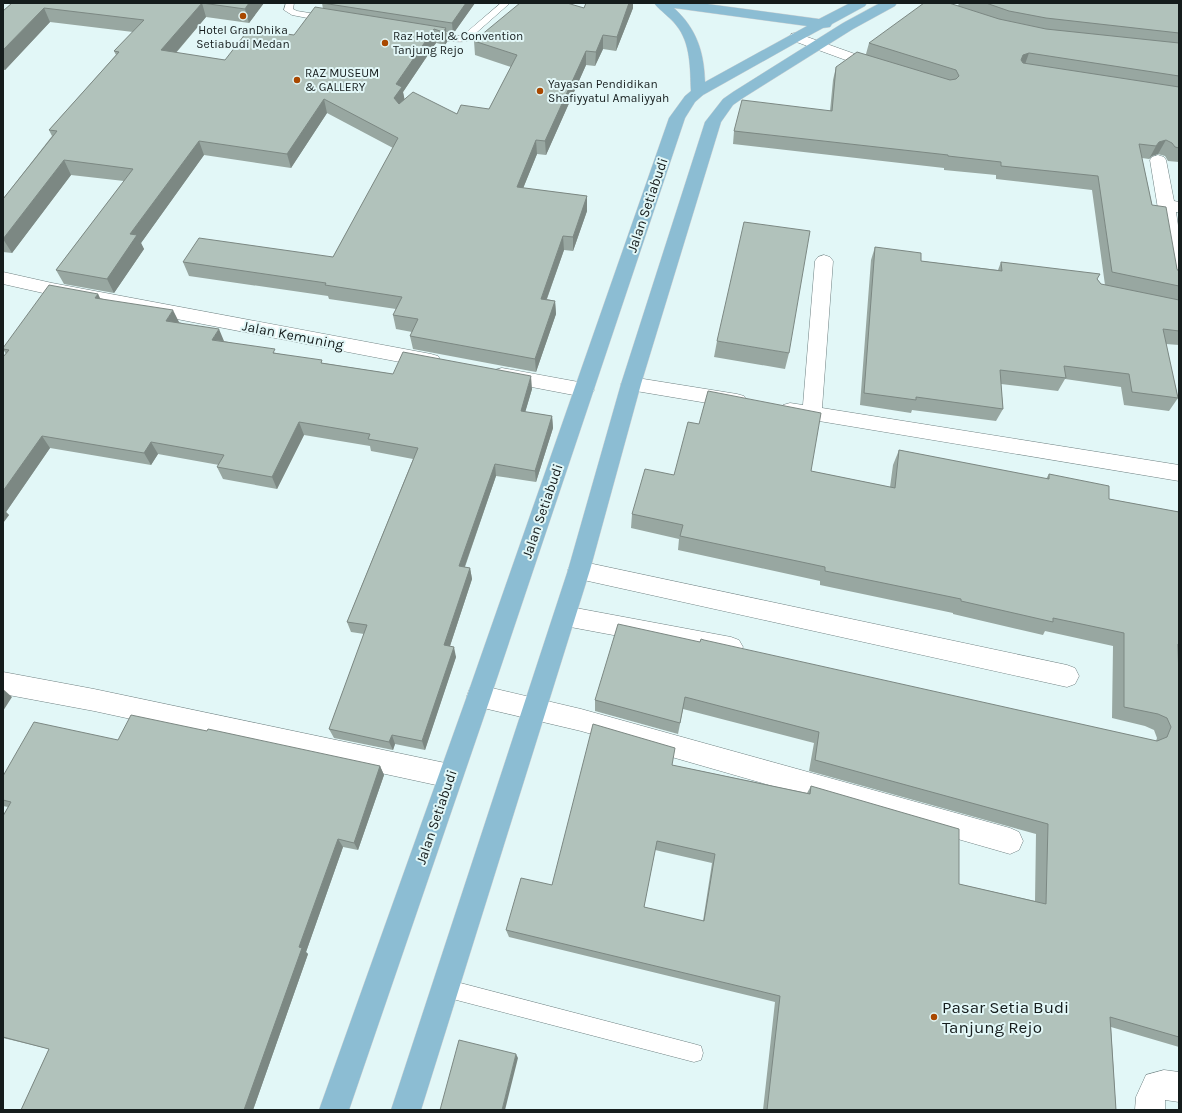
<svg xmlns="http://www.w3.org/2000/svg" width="1182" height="1113" font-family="Karla,sans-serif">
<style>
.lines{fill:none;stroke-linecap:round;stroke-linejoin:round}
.lane-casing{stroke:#708283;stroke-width:1}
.street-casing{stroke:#708283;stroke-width:1}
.primary-casing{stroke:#d5d6d6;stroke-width:1}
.lane{fill:#fff;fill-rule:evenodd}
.street{fill:#fff;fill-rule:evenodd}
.primary{fill:#8cbdd3;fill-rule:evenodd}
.wall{fill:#98a7a1;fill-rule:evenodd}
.shaded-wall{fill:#7c8883}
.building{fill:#b1c2bb;stroke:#7c8883;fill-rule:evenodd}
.poi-dot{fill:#a94800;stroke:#e2f7f7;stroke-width:1.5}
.labels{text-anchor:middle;stroke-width:4;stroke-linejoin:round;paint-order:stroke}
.far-poi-label{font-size:12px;fill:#151c1c;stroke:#e2f7f7;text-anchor:start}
.street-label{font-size:14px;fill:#151c1c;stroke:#e2f7f7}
.near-poi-label{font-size:17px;fill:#151c1c;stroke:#e2f7f7;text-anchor:start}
</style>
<rect width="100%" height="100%" fill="#e2f7f7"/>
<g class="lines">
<defs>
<path id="lane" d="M286,3h8l-1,6 4,2 31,5 4,3 -4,3 -36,-7 -8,-5z
M501,3h9l-43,38c-7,2 -38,-1 -43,-6l4,-3 34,4z
M445,979l249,65 7,2 2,7 -2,7 -7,2 -249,-65 -6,-3 -3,-6 3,-6z"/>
<path id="street" d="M796,33l87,31 2,3 -2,3 -5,1 -5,-1 -82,-30 -2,-3 2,-3z
M1158,155l6,2 2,3 8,41 5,1v10h-3l3,20v56l-6,-2 -3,-4 -20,-122 2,-3z
M824,255l6,2 3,4 -11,147 357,57v16l-396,-66 -3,-5 3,-5 7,-2 13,2 12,-144 3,-4z
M3,272l49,11 379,71 7,2 3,5 -3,5 -7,2 -379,-73 -49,-11z
M502,368l82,15 7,2 3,5 -3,5 -7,2 -89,-17 -3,-5 3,-5z
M631,377l106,17 7,2 3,5 -3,5 -7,2 -113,-19 -3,-5 3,-5z
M579,561l488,104 8,3 4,8 -4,8 -8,3 -488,-108 -8,-2 -3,-7 3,-7z
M565,606l166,31 8,3 4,7 -4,7 -8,3 -166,-31 -8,-3 -3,-7 3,-7z
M3,672l91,17 356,75 9,3 4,9 -4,9 -9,3 -356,-77 -91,-17z
M479,685l102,24 429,119 9,4 4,9 -4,9 -9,4 -429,-123 -102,-24 -9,-3 -3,-8 3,-8z
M1164,1070l15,2v30l-14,-2v10h-30l1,-13 10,-22z"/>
<path id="primary" d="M654,3h46l119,16 31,-16h17l-2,3 -33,18 -2,3 -7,1 -22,12 -98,55 -8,7 -10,16 -194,578 -142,414h-30l148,-414 202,-578 16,-22 6,-5c-1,-22 0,-48 -15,-66 -6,-8 -16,-14 -22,-22zM674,8l133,18 -102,56c-1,-30 -8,-53 -31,-74z
M880,3h17l-2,3 -42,23 -110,69 -10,7 -12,17 -80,262 -51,186 -169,540h-30l177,-540 53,-186 84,-262 18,-23 10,-7 110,-69z"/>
</defs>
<!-- lane casing -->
<use href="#lane" class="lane-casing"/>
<!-- street casing -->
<use href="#street" class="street-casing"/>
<!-- primary casing -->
<use href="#primary" class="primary-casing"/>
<!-- lane -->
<use href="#lane" class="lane"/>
<!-- street -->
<use href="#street" class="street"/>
<!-- primary -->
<use href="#primary" class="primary"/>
</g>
<!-- wall -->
<path class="wall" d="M12,3h252l-15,20 -43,-6 -30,36 49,7 69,-25 29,-26 -1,-6h153l-22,31 -7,-2 1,10 -2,3 -9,-2 -33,49 1,8 53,14 32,-5 22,-42 -36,-12 -1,-14 110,-33 2,-5h47v5l-17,43 -13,-2 -8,17 -9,-1 -40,90 -9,-1 -14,34 64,8v15l-14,40 -9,-1 -17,49 8,2 1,13 -20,58 -123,-23 -3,-13 2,-4 -16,-3 -3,-14 3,-6 -67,-10 -1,-3 -139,-20 -6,-14 150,-5 60,-109 -66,-35 -36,55 -87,-13 -63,88 3,6 -30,44 -50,-9 -8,-14 68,-89 -53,-6 -59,78 -9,-1v-53l49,-63 -3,-6 67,-75 -2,-4 19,-19 -83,-10 -45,48h-2v-59z
M959,3h220v159l-11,-1 -3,-5 -7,-2 -6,2 -3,3 -7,-1 10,47 25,64 2,3v73l-13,-1 12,54 -9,13 -45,-6 -3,-18 -56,-8 -7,12 -57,-7 2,25 -7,12 -84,-11 -1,3 -51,-8 11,-145 4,-13 46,14 77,9 3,-8 96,17 4,5 4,1 -13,-95 -96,-11v-4l-52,-5v-2l-211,-24 1,-13 96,-20 3,-31 3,-13 30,-13 3,-11 89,-37z
M98,294l2,4 79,24 45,19 52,12 47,10 70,11 139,15 -7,23 27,4 1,12 -17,54 -40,-6 -31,91 5,1 2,11 -22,67 6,11 -31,93 -30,-6 -2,6 -59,-12 -5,-9 35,-95 -13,-2 -4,-10 66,-163 -42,-8 -1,-5 -66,-11 -27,54 -54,-10 -6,-12 2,-2 -61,-11 -7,11 -101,-17 -44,64 3,3 -6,8v-166l3,-3 -3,-5v-1z
M717,341l72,12 -4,16 -71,-12z
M899,450l147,29 3,-5 60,25 70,13v148l-1,-1 1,388 -68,-20 5,83h-353l12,-108 -266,-65 -3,-7 46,-45 120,-120 135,28 4,-7 148,98 76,17 1,-67 -227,-63 5,-28 -131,-34 -5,25 -83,-23v-11l105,-58 456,99 1,-3 -3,-8 -9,-4 -33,-8 1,-72 -68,-15 -2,4 -90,-21v-1l-133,-28v-4l-142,-31 1,-11 -48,-11 1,-14 42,-39 137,-4 79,16 3,-22zM655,850l57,13 -9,58 -59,-14z
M118,740l262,26 4,9 -26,75 -15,-3 -37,105 2,2 -55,156h-232l28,-61 -46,-11v-222l5,-9 -5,-1v-30z"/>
<!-- shaded-wall -->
<path class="shaded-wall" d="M202,3l4,14 -40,47 -5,-14z
M249,3h15l-15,20 -4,-14z
M466,3h9l-22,31 -1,-11z
M629,3h4v5l-17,43 1,-14z
M44,8l6,14 -45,48 -2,-4v-16z
M446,28l1,14 -2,3 -2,-13z
M434,29l2,14 -33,49 2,9 -9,12 -2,-15 2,-14z
M603,35v14l-8,17 1,-14z
M586,51v14l-40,90 -1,-14z
M1029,53l-5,14 -6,1 5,-13z
M324,99l3,14 -36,55 -4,-14z
M536,140l1,14 -19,47 -1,-14z
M1166,140l-8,14 -6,2 -3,3 7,-13 3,-4z
M199,141l5,14 -63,88 3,6 -30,44 -7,-14 23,-45z
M64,160l7,15 -59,78 -9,-14z
M587,196v15l-14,40v-14z
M563,236l1,14 -22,62 -1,-13z
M98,294l6,13 -9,-9z
M555,301l1,13 -20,58 -1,-13z
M173,310l6,12 -7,11 -6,-12z
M219,329l5,12 -12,-1z
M531,376l1,13 -10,34 -1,-12z
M552,416l1,12 -17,54 -1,-11z
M299,422l5,13 -27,54 -5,-12z
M42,436l8,12 -44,64 3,3 -6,8v-32z
M151,442l7,12 -7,11 -7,-12z
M495,464l1,12 -35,101 -2,-11z
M470,568l2,11 -25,76 -3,-10z
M454,647l2,10 -31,93 -3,-9z
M3,689l9,8 -9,14z
M392,735l3,9 -2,6 -4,-8z
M380,766l4,9 -26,75 -4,-7z
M338,839l5,8 -37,105 2,2 -55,156h-9l55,-163z
M516,1054l2,4 -13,52h-3z"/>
<!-- building -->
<path class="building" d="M12,3h237l-4,6 -43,-6 -41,47 64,10 24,-31 45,6 21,-28 131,21 -3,4 -9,-3 -38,55 6,3 -8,11 5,6 14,-12 44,22 4,-9 28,4 28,-54 -43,-14 46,-38h47l17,5 2,-5h43l-12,34 -14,-2 -7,17 -10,-1 -41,90 -9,-1 -19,47 70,9 -14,41 -10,-1 -22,63 14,2 -20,58 -125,-23 8,-17 -25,-4 9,-18 -77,-12 1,-2 -143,-21 16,-24 134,19 65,-119 -74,-39 -37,55 -88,-13 -69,93 7,1 -30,44 -51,-9 77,-101 -69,-9 -61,79v-40l54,-68 -8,-1 70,-78 -5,-1 30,-31 -100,-12 -41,42v-39z
M322,3h144l-14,20z
M924,3h25l50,16 47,10 133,14v33l-150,-23 -6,2 -2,5 2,3 156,24v61l-4,-1 -3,-4 -6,-3 -7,2 -3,4 -17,-2 13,61 14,2 11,62 2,3v14l-67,-14 -14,-96 -97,-10v-4l-53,-6v-1l-214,-24 8,-31 90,11 4,-44 21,-15 93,28 6,-1 3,-3 -3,-6 -87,-27z
M986,3h193v30l-133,-15 -37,-7z
M744,222l66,9 -21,122 -72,-12z
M875,247l46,6v8l81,10 -1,-9 99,12 -3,5 4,5 78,16v31l-16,-2 15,69 -46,-6 -3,-18 -65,-8 2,12 -66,-8 3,39 -87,-12v3l-52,-7z
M49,285l49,9 -3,4 78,12 -7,11 53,8 -7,11 63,9 -2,4 49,7 -1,3 72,11 10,-22 128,24 -10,35 31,5 -17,55 -40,-7 -36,102 11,2 -26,77 10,2 -32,94 -30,-6 -3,7 -60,-13 38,-104 -20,-3 71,-174 -50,-9 2,-5 -71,-12 -27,55 -55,-10 7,-12 -73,-13 -7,11 -102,-17 -39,55v-134l6,-7 -6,-1v-1z
M708,391l113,22 -10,58 84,17 4,-38 150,29v-5l60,12v13l70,13v132h-1l1,38v355l-69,-20 6,93h-349l13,-114 -274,-66 15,-52 31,7 41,-161 82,24 -3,17 138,29 1,-8 148,43v55l87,20 2,-80 -233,-64 4,-28 -134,-35 -5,26 -85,-23 23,-76 82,18 1,-3 3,1 453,101 10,-4 4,-10 -4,-9 -9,-4 -34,-7v-74l-71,-15v4l-92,-21v-2l-136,-28v-4l-145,-31 3,-11 -51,-11 13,-45 29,6 14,-53 11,2zM657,841l58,13 -11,67 -60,-14z
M131,715l76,16 1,-2 172,37 -26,77 -16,-4 -39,108 3,1 -58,162h-223l28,-61 -46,-12v-221l8,-14 -8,-2v-24l31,-54 84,18z
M459,1040l57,14 -14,56h-62z"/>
<!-- markers -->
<g class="poi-dot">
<circle cx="243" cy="16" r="4"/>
<circle cx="385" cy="43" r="4"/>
<circle cx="297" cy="80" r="4"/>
<circle cx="540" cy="91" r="4"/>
<circle cx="934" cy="1017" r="4"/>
</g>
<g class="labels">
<!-- far-poi labels -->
<g class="far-poi-label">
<text x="243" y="34" text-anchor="middle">Hotel GranDhika<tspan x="243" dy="14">Setiabudi Medan</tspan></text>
<text x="393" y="40">Raz Hotel &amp; Convention<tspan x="393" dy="14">Tanjung Rejo</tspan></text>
<text x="305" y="77">RAZ MUSEUM<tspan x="305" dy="14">&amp; GALLERY</tspan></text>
<text x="548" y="88">Yayasan Pendidikan<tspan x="548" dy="14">Shafiyyatul Amaliyyah</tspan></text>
</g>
<!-- street labels -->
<g class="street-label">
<text transform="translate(647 205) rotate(-71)" y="5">Jalan Setiabudi</text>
<text transform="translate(293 335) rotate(11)" y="5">Jalan Kemuning</text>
<text transform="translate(542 511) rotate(-71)" y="5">Jalan Setiabudi</text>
<text transform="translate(436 817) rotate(-71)" y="5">Jalan Setiabudi</text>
</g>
<!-- near-poi labels -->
<g class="near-poi-label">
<text x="942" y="1013">Pasar Setia Budi<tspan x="942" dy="20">Tanjung Rejo</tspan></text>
</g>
</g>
<!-- border -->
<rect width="1182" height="1113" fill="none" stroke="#151c1c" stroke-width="8"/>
</svg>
